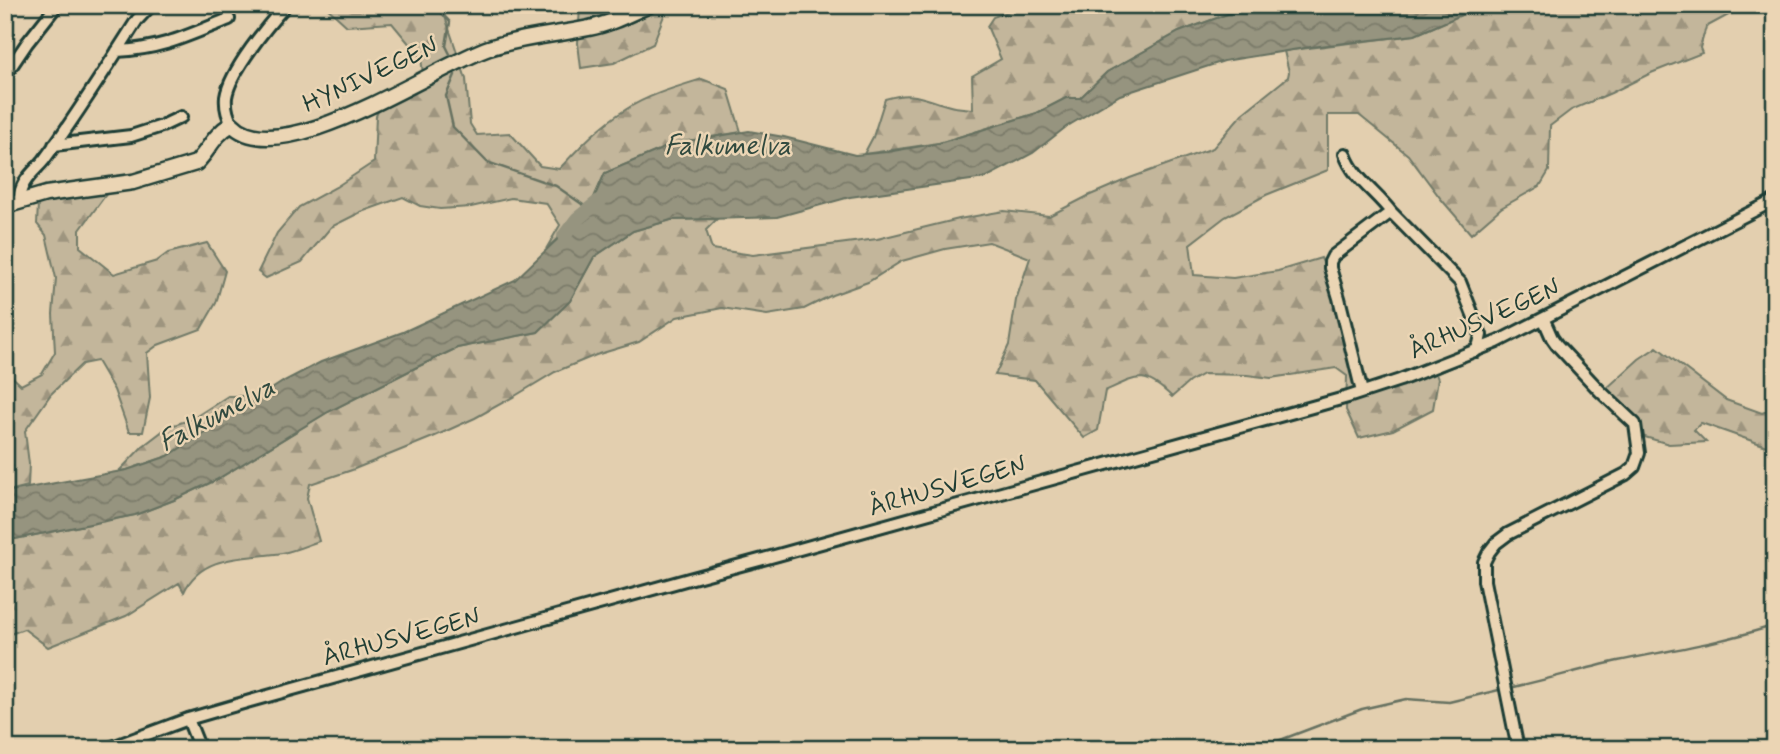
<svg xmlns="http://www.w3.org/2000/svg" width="1780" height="754" font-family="Mynerve,sans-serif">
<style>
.forest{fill:url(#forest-firs);stroke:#717a68;stroke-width:2}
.water{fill:url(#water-waves);stroke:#667161;stroke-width:2}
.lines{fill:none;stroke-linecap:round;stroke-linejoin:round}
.stream{stroke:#667161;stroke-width:2.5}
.river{stroke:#96947f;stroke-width:14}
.minor-casing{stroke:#1f3d34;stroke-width:16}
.major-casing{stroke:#1f3d34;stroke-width:19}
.minor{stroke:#ebd5b4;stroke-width:10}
.major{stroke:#ebd5b4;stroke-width:14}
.labels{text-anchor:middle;stroke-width:5;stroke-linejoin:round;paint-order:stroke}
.street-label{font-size:26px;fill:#1f3d34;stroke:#ebd5b4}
.water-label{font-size:28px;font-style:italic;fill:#314a3f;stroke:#ebd5b4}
</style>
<defs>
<pattern id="forest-firs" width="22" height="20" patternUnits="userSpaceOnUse" patternTransform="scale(1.75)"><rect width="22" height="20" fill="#c3b69b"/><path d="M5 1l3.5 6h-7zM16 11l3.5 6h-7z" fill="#9e957f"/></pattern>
<pattern id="water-waves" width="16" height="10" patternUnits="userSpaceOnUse" patternTransform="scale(1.75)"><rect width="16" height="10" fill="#96947f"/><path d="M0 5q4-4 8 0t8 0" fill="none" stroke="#7a7a69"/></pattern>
</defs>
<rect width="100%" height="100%" fill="#e3cfaf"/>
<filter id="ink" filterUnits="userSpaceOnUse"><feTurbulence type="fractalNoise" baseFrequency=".0143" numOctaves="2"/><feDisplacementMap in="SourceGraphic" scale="14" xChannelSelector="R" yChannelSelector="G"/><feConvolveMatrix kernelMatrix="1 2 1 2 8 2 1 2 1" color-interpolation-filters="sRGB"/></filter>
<g filter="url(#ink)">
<!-- forest -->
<path class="forest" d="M324,5h117l25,74 4,45 7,11 33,-2 30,33 19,3c20,-21 41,-44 66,-59 23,-15 51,-23 77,-31l26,10 13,43 -65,11 -71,30 -16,36 -43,40 14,-24 -14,-22 -35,-5 -40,9 -31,2 -20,-3 -17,-9 -42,15 -30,15 -29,35 -36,16 -8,-6 19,-39 22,-26 37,-20 38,-25 2,-46 8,-19 39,-23 -2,-16 -29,-35 -45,3z
M580,5h88l-15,39 -39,19 -33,5 -3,-25z
M1026,5h229l1,1 -23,6 -54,20 -72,40 -27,26h-14l-29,15 -98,30 -75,11 9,-17 12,-38c30,-9 38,0 65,7 8,2 15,2 23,3l-1,-33 29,-17 -14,-33 6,-9z
M1484,5h263l-41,22 -6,21 2,5 -51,20 -40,20 -40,17 -21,16 -1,45 -9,15 -39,22 -30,26 -30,-35 -33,-44 -49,-40h-31v55l-62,25 -41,22 -35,27 4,31 39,3 45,-7 43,-13 15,34 23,98 203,-77 -126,61 2,5 -5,30 -40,21 -34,8 -13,-28 1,-34 -11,-8 -65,10 -24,-3 -44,-1 -14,8 -17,15c-28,-27 -34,-21 -67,-6l-7,39 -14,8 -49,-58 -40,-5 14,-30 7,-45 14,-42 -41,-16 -44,7 -43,12 -34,21 -36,13 -28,14 -37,6 -45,-7 -45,9 -38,25 -43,13 -41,17 -40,24 -40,22 -42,19 -81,33 -42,14 -3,14 12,43c-12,4 -24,10 -37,12 -35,6 -80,0 -98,39l-5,-9 -53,33 -78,31 -24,-18 -19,7v-95l130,-26 39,-15 42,-20 112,-68 87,-44 42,-20 81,-16 32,-31 24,-44 39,-26 38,-11 46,-1 -11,11 6,19 41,6 124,-16 82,-20 45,-8 45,5 39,-20 42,-18 83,-30 29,-34 46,-37 1,-5 -5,-21 131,-16z
M110,189l-30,41v17l34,27 43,-13 11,-8 39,-10 18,28 -9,32 -15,26 -43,16 -11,8 3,45 -7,34h-14l-15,-42 -17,-29 -15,3 -31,30 -26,37 4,33 -1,22 -23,6v-122l16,15 21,-11 13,-22 -2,-38 3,-36 -10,-43 -9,-11 1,-20 3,-6z
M1657,347l69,53 36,13 13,-5v41l-74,-26 -7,7 12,12 -37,2 -31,-9 -20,-17 -12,-29 33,-30z
M228,396h34l-94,60 -41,14 -8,1 24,-25 25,-19 24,-8z"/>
<!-- water -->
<path class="water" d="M1262,5h222l-69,30 -104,12 -87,14 -104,34 -54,32 -33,26 -48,25 -135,19 -73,20 -106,3 -38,11 -39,26 -24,44 -32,31 -81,16 -42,20 -87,44 -112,68 -42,20 -39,15 -130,26v-49l122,-22 41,-14 116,-75 37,-19 82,-30 112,-52 74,-71 16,-36 71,-30 73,-12 35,6 71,18 32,-3 52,-9 98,-30 29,-15h14l27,-26 72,-40 54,-20z"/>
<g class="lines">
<!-- stream -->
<path class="stream" d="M434,5l16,17 -4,24 4,8
M455,75l-9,21 7,31 34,35 69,24 33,23
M1509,688c37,-8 73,-19 109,-27 53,-11 106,-19 157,-36
M1254,749l29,-10 79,-30 44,-10 43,3 54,-13"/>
<!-- river -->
<path class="river" d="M564,236l13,-17 27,-22"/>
<defs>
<path id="minor" d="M5,7l1,-2
M117,51c45,-2 72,-16 112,-32
M6,74l21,-31 30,-38
M232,124c-5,-9 -7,-16 -6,-27 4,-26 42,-72 60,-92
M54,145l77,-9 31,-10 19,-9
M1345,154c8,24 31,38 46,58
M20,201c-2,-18 14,-29 24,-41 33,-45 63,-93 93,-140l14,-15
M1362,392l-23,-94 -9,-30v-6l3,-6 58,-44 69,70 21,53 -2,9 -3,7
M188,719l12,30
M107,749l81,-30 62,-18 439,-122 89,-24 570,-158 52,-17 97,-38 278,-142
M1518,749l-34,-168v-19l5,-10 7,-9 12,-9 118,-60 8,-7 5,-14 -4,-29 -35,-33 -43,-46 -5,-7 -8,-18"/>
<path id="major" d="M5,206l41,-12 87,-12 63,-19c15,-15 16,-27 36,-39 47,50 203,-58 257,-76 32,-11 66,-13 100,-20 21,-4 40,-14 60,-23"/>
</defs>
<!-- minor casing -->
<use href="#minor" class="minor-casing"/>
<!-- major casing -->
<use href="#major" class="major-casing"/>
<!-- minor -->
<use href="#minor" class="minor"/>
<!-- major -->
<use href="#major" class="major"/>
</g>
</g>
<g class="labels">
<!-- street labels -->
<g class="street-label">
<text transform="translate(370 74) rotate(-25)" y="9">HYNIVEGEN</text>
<text transform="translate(1484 318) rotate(-24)" y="9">ÅRHUSVEGEN</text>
<text transform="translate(947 485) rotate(-16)" y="9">ÅRHUSVEGEN</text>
<text transform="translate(401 636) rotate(-15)" y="9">ÅRHUSVEGEN</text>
</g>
<!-- water labels -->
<g class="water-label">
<text x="728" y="154">Falkumelva</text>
<text transform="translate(216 413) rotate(-28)" y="10">Falkumelva</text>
</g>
</g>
<!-- margin -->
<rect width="1780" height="754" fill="none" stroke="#ebd5b4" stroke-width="28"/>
<rect x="14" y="14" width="1752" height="726" fill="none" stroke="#1f3d34" stroke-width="2.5" filter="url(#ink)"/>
</svg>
